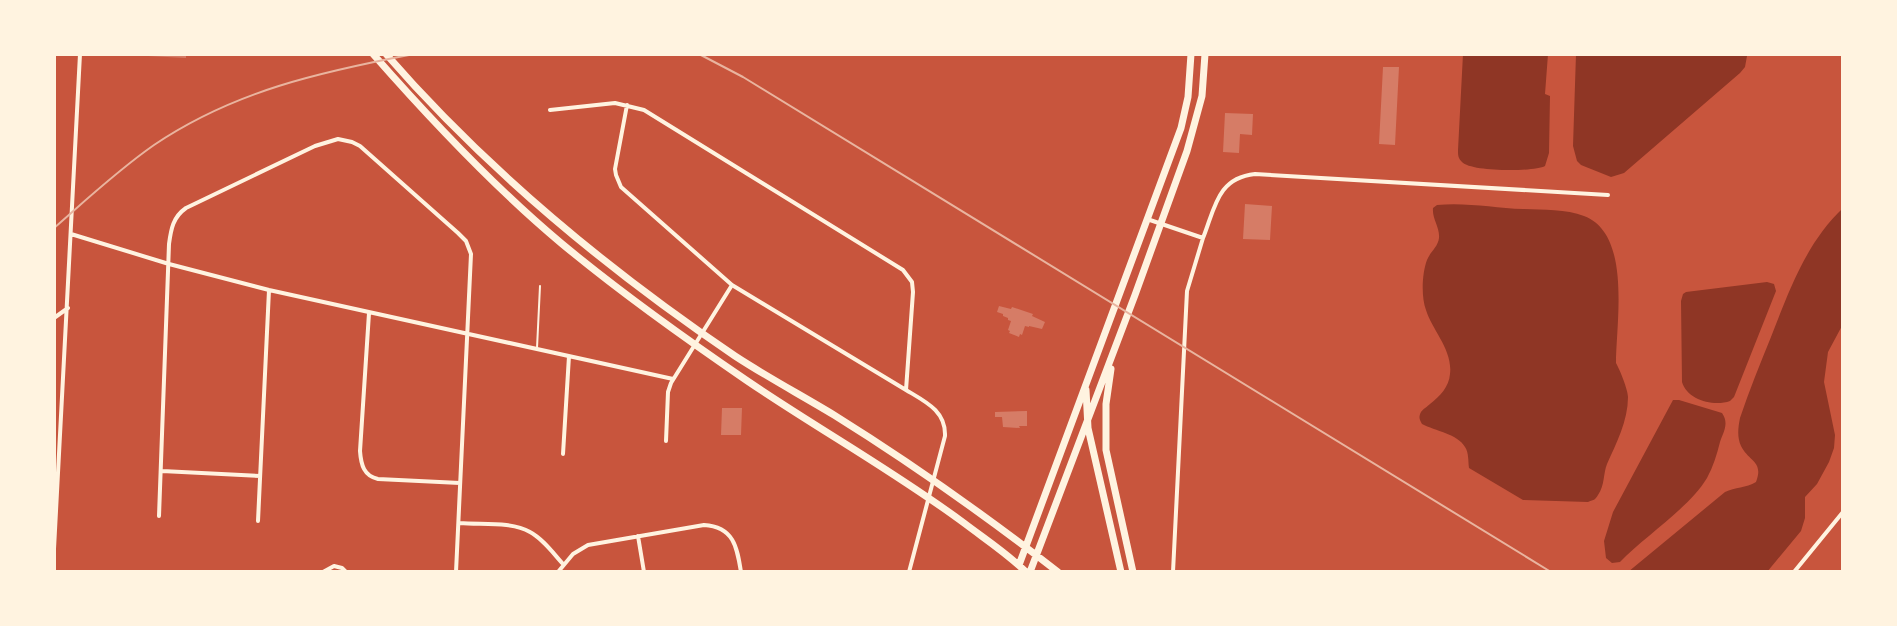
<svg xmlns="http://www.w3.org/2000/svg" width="1897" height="626" font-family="Manrope,sans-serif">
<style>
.water{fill:#8f3625}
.building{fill:#d67c66}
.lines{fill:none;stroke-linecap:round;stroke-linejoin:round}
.service{stroke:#fff3e0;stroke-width:2}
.minor{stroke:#fff3e0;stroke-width:4}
.primary{stroke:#fff3e0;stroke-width:7}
.rail{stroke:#e9b49f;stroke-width:2}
</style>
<rect width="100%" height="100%" fill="#c8553d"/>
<!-- water -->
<path class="water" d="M1463,54h85l-3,40 5,2 -1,57 -4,13c-11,6 -74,6 -83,-4 -4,-4 -4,-7 -4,-12z
M1576,54h170l1,2 -2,11 -5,6 -116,100 -13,4 -30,-12 -4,-4 -4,-15z
M1437,205c28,-3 58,3 86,4 19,1 43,0 61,7 48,18 32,107 32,147 4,7 12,27 12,34 0,24 -12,47 -21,67 -4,10 -2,21 -9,31 -4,6 -3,4 -10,7l-65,-2 -54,-32c-1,-7 0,-15 -4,-21 -7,-13 -30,-16 -43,-23 -2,-4 -4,-6 -1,-12 1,-2 7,-6 9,-8 10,-8 19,-17 20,-30 3,-24 -18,-44 -24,-64 -5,-13 -4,-37 1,-50 3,-8 11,-13 12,-22 1,-11 -7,-19 -6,-30z
M1843,208v116l-15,28 -4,30 11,53 -1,13 -5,14 -12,22 -12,13v21l-4,13 -34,41h-139l97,-80c10,-5 21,-4 31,-10 8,-21 -7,-20 -15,-36 -4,-9 -3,-18 -1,-28 9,-27 20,-54 31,-81 18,-46 35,-94 72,-129z
M1767,282l7,2 2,7 -42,106 -4,4c-16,6 -43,-1 -48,-19l-1,-81 2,-7 3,-2z
M1673,400h6l43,13c7,10 2,18 -2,29 -3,12 -7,25 -13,36 -18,30 -62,58 -87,84l-8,1 -6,-5 -2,-17 9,-29z"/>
<!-- building -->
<path class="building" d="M148,54h38v4l-38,-2z
M1383,67h16l-4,78 -16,-1z
M1225,113l28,1 -1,21 -12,-1 -1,19 -16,-1z
M1245,204l27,2 -2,34 -27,-1z
M999,306l12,3 1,-2 21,7 -1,2 13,6 -3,7 -13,-3v1l-4,-1 -3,9 -2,-1 -1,3 -10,-4 1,-2 -2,-1 3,-9 -3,-1v-2l-5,-2v-2l-6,-2z
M722,408h20l-1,27h-20z
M1027,411v15h-8l1,2 -17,-1 -1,-10h-7v-5z"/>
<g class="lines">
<!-- service -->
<path class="service" d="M537,348l3,-62"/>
<!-- minor -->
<path class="minor" d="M627,105l-12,64 1,6 5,12 111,98 174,105c20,12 40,21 39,46l-36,136
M550,110l65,-7 29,7 259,160 9,12 1,10 -7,98
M1147,219l56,19c12,-30 14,-60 52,-64l353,21
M71,234l98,30 100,26 404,89
M369,313l-9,138c1,14 4,25 18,28l82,4
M54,318l14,-10
M666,441l2,-49 3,-9 61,-98
M563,454l6,-98
M162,471l98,5
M159,516l10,-272c2,-15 4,-27 17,-36l129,-62 23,-7 14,3 8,4 98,87 8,8 5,13 -15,318
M258,521l11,-231
M460,523c21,2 51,-2 70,9 13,7 23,21 33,32
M638,536l6,36
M54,549l26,-495
M323,572l11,-6 8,2 4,4
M558,572l15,-18 15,-9 116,-20c30,2 33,22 37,47
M1173,572l14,-281 16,-53
M1794,572l49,-60"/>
<!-- primary -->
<path class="primary" d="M373,54c58,66 121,133 188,189 59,49 122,94 185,137 72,49 148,91 218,143 21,16 44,31 62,49
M386,54c101,116 222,216 349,302 32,21 66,39 99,59 77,48 152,101 224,157
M1111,369l-5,35v46l27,122
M1086,390l2,38 33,144
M1019,565l162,-437 7,-31 3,-43
M1030,572l105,-277 52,-144 15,-55 3,-42"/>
<!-- rail -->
<path class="rail" d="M699,54l44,23 808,495
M54,228c32,-28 64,-58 100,-83 80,-54 166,-73 260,-91"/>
</g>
<!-- border -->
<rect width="1897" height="626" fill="none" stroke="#fff3e0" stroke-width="112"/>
</svg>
